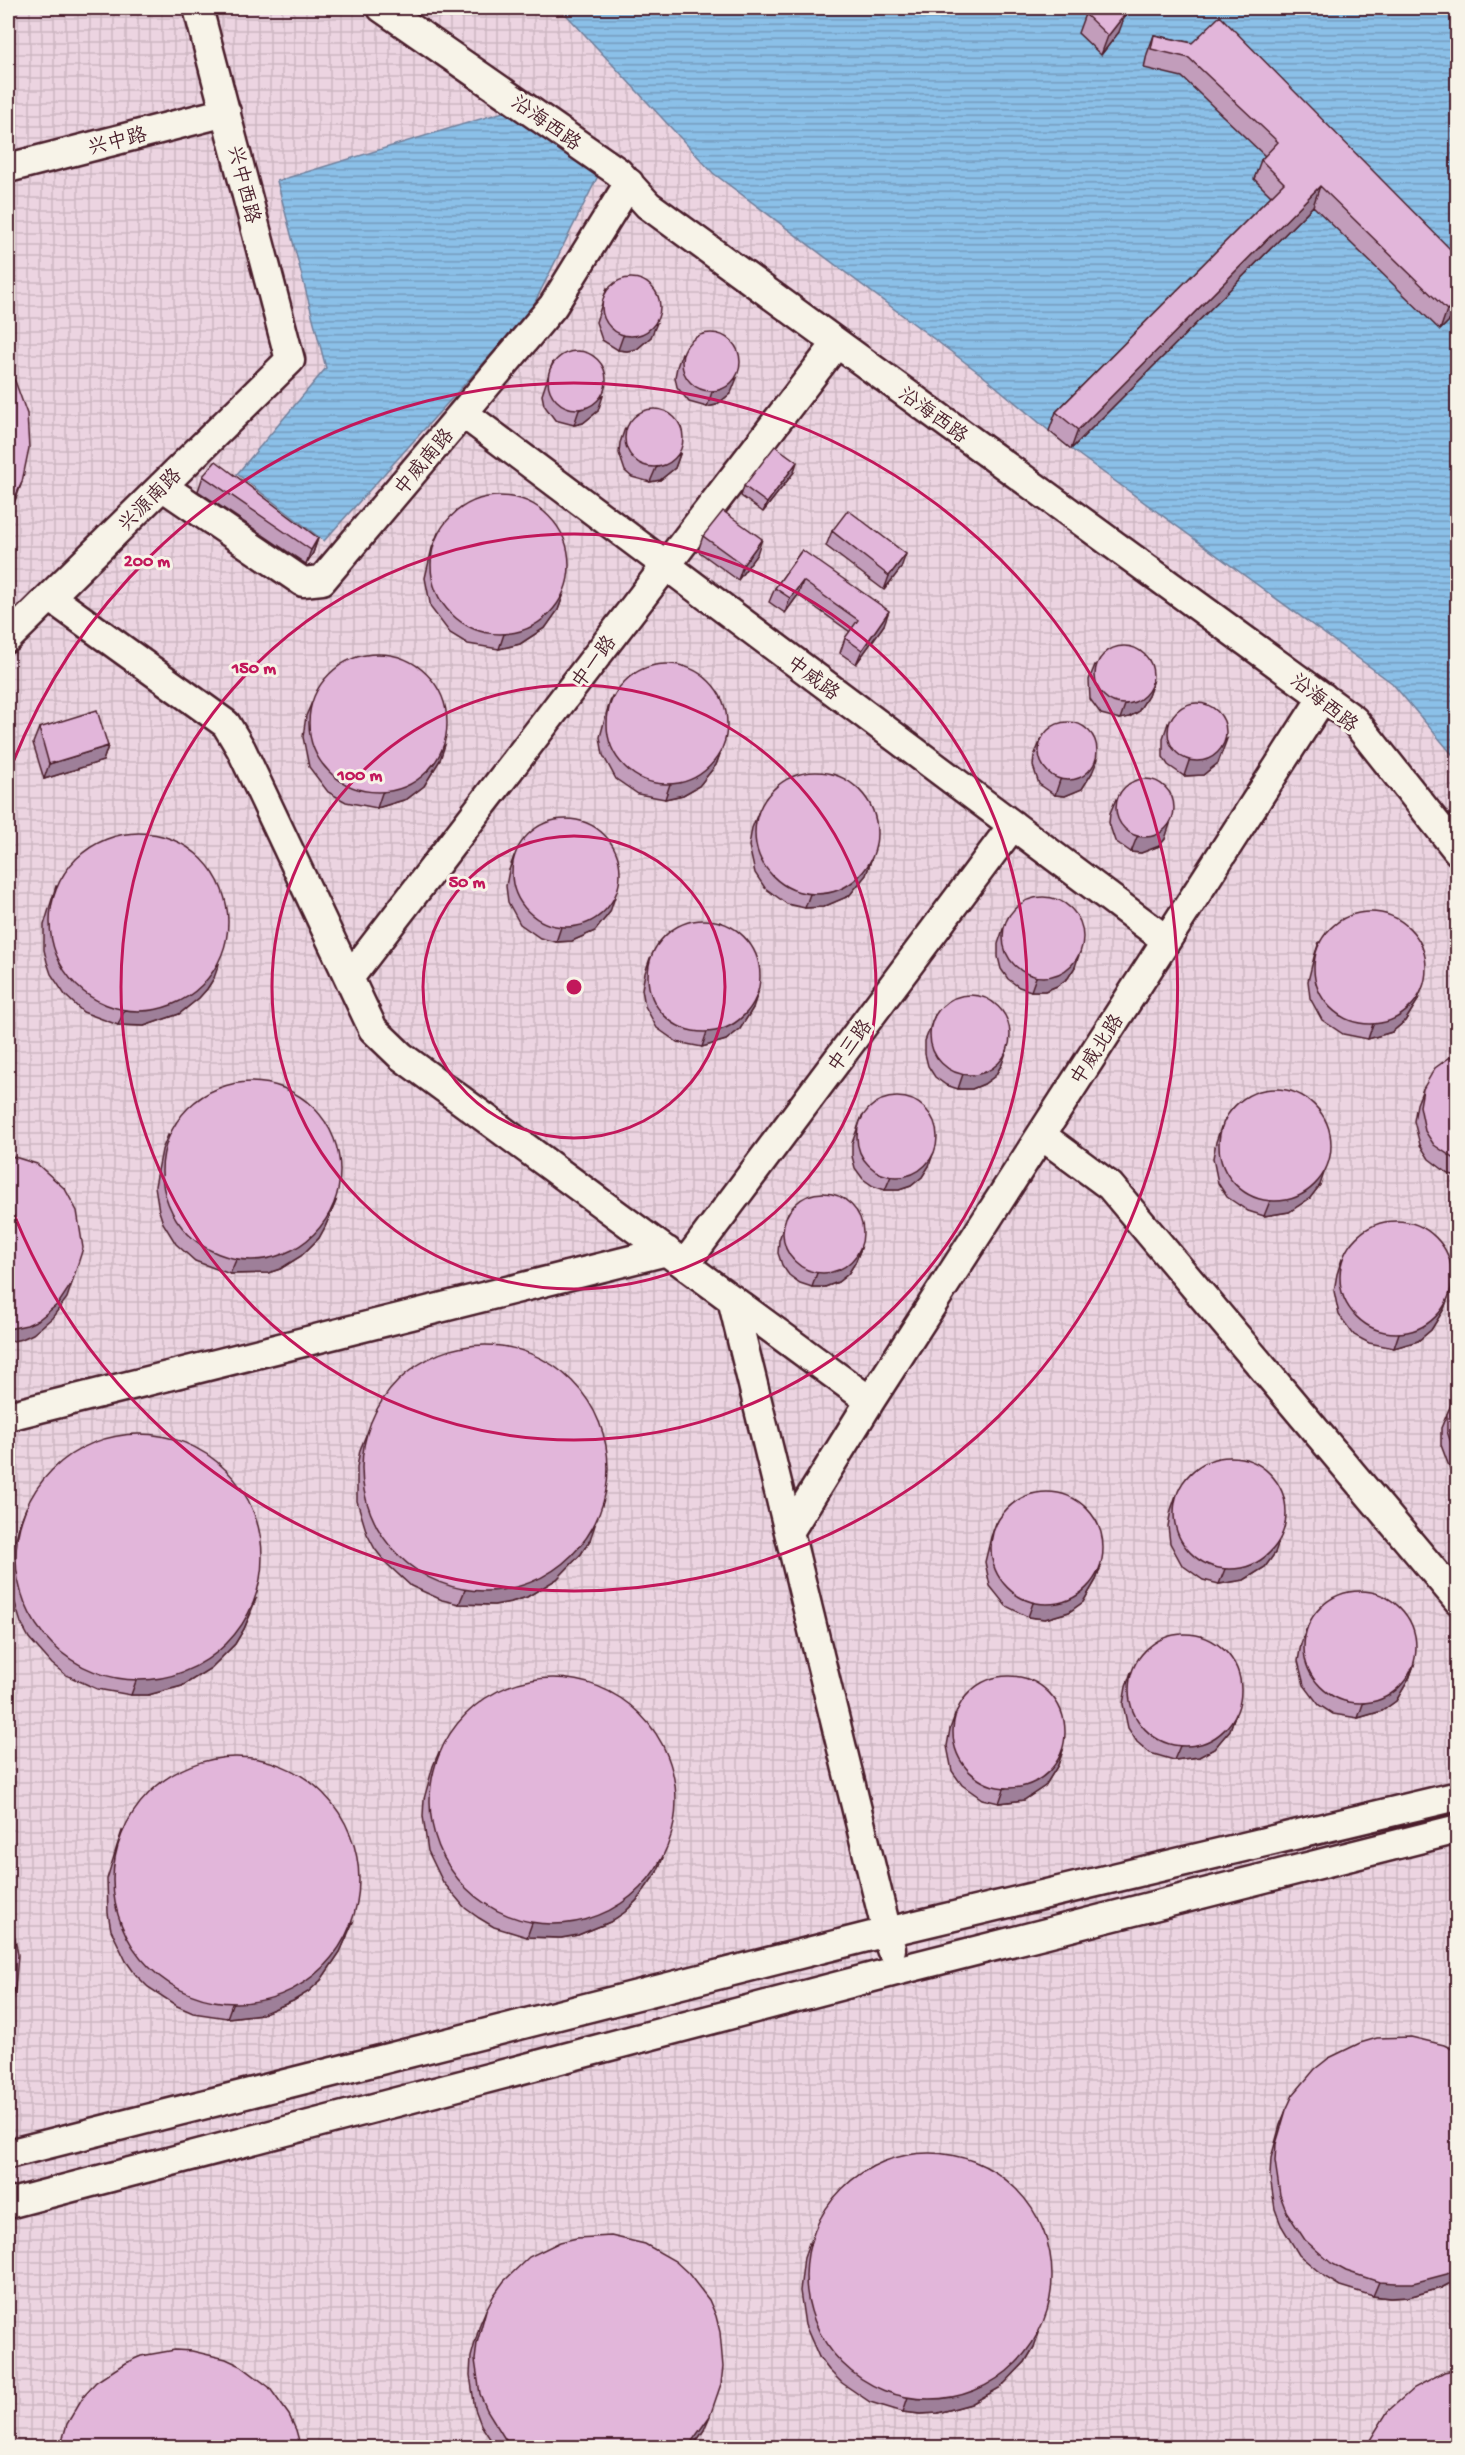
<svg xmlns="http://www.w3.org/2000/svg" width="1465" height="2455" font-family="'Gochi Hand','LXGW WenKai TC',sans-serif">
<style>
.industrial{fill:url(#industrial-grid)}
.water{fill:url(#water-rules);stroke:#71809c;stroke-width:1.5}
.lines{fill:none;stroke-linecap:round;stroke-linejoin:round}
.minor-casing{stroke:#4a1f2b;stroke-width:33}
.minor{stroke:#f7f3e8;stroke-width:28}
.wall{fill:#c29dbb;stroke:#4a1f2b;stroke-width:1.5}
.shaded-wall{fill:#9e7f99;stroke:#4a1f2b;stroke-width:1.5}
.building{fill:#e2b6da;stroke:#4a1f2b;stroke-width:1.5}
.ring{fill:none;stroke:#c2185b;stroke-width:3}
.labels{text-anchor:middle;stroke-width:6;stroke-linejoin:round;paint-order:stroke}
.street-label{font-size:20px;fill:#4a1f2b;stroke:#f7f3e8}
.centre{fill:#c2185b;stroke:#f7f3e8;stroke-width:3}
.ring-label{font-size:18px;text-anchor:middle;font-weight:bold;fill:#c2185b;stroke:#f7f3e8;stroke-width:6;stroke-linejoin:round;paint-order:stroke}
</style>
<defs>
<pattern id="industrial-grid" width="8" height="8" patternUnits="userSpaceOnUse" patternTransform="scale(1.5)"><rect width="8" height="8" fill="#ecd4e1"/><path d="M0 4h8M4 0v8" fill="none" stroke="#ccb6c1"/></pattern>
<pattern id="water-rules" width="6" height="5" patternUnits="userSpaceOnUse" patternTransform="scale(1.5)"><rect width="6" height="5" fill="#8bc0e8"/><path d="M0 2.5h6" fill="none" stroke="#749bbc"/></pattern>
</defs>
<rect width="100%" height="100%" fill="#f1e1e4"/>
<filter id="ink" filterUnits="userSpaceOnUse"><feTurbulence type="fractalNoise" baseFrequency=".0167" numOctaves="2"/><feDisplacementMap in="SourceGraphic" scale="12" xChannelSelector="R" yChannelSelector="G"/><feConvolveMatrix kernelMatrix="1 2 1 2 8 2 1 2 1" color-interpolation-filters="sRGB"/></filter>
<g filter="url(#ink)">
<!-- industrial -->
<path class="industrial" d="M8,8h552l153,165 269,202 89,74 321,234 65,77v1687l-1449,1z"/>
<!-- water -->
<path class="water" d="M560,8h897v752l-65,-77 -321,-234 -89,-74 -269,-202z
M513,109l86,65 -68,136 -207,231 -87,-67 89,-106 -49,-187z"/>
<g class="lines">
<defs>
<path id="minor" d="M382,8l236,164 30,33 706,515 104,131
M8,168l218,-56
M463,413l703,527
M162,486l141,96 19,-2 231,-274 76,-123
M50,597l176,127 15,25 132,280 28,27 469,345
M8,638l282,-278 -92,-352
M349,978l488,-635
M1041,1135l69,51 348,414
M685,1264l328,-439
M732,1299l159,650
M8,1416l659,-165
M789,1532l81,-131 453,-704
M8,2154l879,-222 571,-136
M8,2204l888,-233 562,-142"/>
</defs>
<!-- minor casing -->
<use href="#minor" class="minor-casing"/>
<!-- minor -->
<use href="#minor" class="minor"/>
</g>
<!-- wall -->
<path class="wall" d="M1085,14l34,18 -18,23 -23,-22z
M1154,35l38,8 266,214v55l-18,18 -127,-124 -242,243 -22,-18 7,-19 215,-216 -17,-17 7,-19 4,-4 -83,-79 -38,-9 3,-14z
M607,288l44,49 -14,12 -10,2 -9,-1 -16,-10 -6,-18z
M682,353l49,40 -15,12 -9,2 -18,-5 -12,-15 -2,-10 2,-10z
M553,362l45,49 -15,12 -9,2 -19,-5 -11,-15 -2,-10z
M625,428l55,26 -5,14 -15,12 -10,2 -18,-5 -7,-6 -6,-18 1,-10z
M794,472l-31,40 -22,-16 3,-10z
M203,476l115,62 -5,15 -7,11 -108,-73z
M832,531l69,37 -17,22 -58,-44z
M438,533l125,63 -5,14 -12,17 -26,17 -21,5 -31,-5 -18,-11 -19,-25 -6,-30 7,-30z
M703,536l54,18 -19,26 -40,-29z
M802,550l82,75 -28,39 -16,-11 5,-15 5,-6 -52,-37 -13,18 -16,-11 6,-14z
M1095,665l58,17 -5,14 -10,16 -9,5 -9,2 -19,-5 -11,-15 -1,-19z
M612,696l109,55 -5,14 -17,21 -16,9 -18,4 -27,-5 -22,-15 -13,-24 -3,-18 7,-26z
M312,702l128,58 -16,26 -17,13 -30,9 -31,-6 -18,-10 -19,-25 -6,-30 3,-21z
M1168,723l50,40 -15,12 -19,1 -16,-11 -5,-8v-19z
M39,728l69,18 -5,15 -59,18 -11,-36z
M1040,742l52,31 -10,16 -17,7 -10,-1 -16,-11 -6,-18 1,-10z
M1116,799l49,40 -6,7 -18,7 -10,-1 -16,-11 -6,-18 1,-10z
M758,813l113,47 -5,15 -17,21 -26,11 -18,1 -18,-4 -22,-16 -10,-15 -6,-27 3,-18z
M514,856l96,56 -15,19 -23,10 -16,1 -16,-4 -20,-14 -12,-22 -2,-16 3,-16z
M56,886l158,92 -7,11 -8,9 -20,16 -35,12 -26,-1 -35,-13 -18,-17 -14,-21 -4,-12 -3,-12v-25z
M1003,929l72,38 -7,11 -11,8 -12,5h-14l-12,-4 -11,-8 -7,-10 -3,-12v-13z
M1319,942l99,58 -13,21 -13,11 -24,7 -25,-5 -21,-14 -12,-22 -2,-17 6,-24z
M650,958l103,50 -13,21 -14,11 -24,7 -25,-5 -20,-14 -12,-22 -3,-17 3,-16z
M935,1015l67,49 -7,12 -11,8 -12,5h-14l-12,-4 -11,-8 -7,-11 -3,-12v-13z
M1458,1055v121l-9,-2 -20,-15 -9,-14 -6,-24 3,-17 6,-15z
M862,1116l67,50 -7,11 -11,9 -12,4h-14l-12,-4 -10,-7 -8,-11 -3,-12v-13z
M1221,1127l99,58 -10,13 -21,14 -25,4 -16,-5 -21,-14 -9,-14 -5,-25 3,-16z
M168,1135l168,66 -11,26 -6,11 -18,18 -21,13 -12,4 -38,1 -35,-13 -19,-17 -13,-21 -4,-12 -4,-25 7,-36z
M788,1213l73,35 -6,15 -7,11 -10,8 -13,5h-13l-12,-4 -11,-8 -7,-10 -4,-12 1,-13z
M1342,1259l107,35 -5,15 -13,21 -13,11 -24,7 -25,-5 -15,-8 -15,-20 -5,-24 3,-17z
M1458,1390v86l-8,-7 -9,-24v-17l6,-14z
M366,1435l224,105 -9,14 -24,25 -30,18 -16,5 -17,3 -35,-1 -17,-4 -31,-14 -25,-23 -11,-14 -8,-15 -10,-33v-34l3,-17z
M1176,1495l99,58 -10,14 -21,13 -25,4 -16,-4 -21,-15 -12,-22 -2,-17 3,-16z
M26,1508l225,105 -7,16 -9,15 -24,24 -29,18 -34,9h-17l-34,-6 -31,-14 -14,-11 -23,-26 -8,-15 -10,-33v-34l9,-33z
M996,1523l105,43 -5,14 -13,22 -14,10 -24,7 -17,-2 -22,-11 -16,-20 -5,-24 6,-25z
M1306,1630l108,35 -5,14 -13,22 -14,10 -24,7 -25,-4 -14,-9 -15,-20 -6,-24 3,-17z
M1131,1672l104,43 -5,15 -16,19 -15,8 -25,3 -24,-7 -13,-11 -9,-14 -5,-24 3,-17z
M955,1715l108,35 -5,15 -13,21 -21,14 -25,3 -17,-4 -20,-14 -10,-14 -5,-25 3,-17z
M439,1752l218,120 -20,28 -12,12 -15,10 -32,13 -17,3 -34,-1 -33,-10 -15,-9 -14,-10 -22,-26 -15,-31 -5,-35 1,-17 9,-33z
M122,1831l225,105 -7,16 -19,28 -13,12 -15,9 -31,13 -35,4 -34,-5 -16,-7 -29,-19 -12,-12 -10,-14 -15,-31 -3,-17 -1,-34 10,-33z
M1458,2052v227l-17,9 -33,9 -18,1 -17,-2 -33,-10 -15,-9 -26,-22 -18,-30 -6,-16 -5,-33 1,-18 9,-33 6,-15z
M809,2243l225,104 -9,15 -24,25 -30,17 -33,9 -18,1 -17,-2 -33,-10 -28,-19 -13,-13 -10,-13 -14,-32 -5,-34 4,-34z
M486,2310l218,120 -12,18h-196l-15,-23 -6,-16 -5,-34 1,-18 9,-33z"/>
<!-- shaded-wall -->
<path class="shaded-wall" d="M1126,13l-7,19 -18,23 7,-19z
M1320,186l-7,20 -242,243 7,-19z
M1458,300v12l-18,18 7,-20z
M657,323l-6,14 -14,12 -10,2 -9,-1 5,-14z
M737,378l-6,15 -15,12 -9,2 5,-15z
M603,396l-5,15 -15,12 -9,2 5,-15z
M680,454l-5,14 -15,12 -10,2 6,-14z
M797,462l-3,10 -31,40 4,-9z
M22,482l-5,14 -9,20v-8z
M318,538l-5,15 -7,11 5,-14z
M762,539l-5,15 -19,26 5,-15z
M906,554l-5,14 -17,22 5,-14z
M803,581l-5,14 -13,18 5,-15z
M563,596l-5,14 -12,17 -26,17 -21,5 5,-15z
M889,611l-5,14 -28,39 6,-14z
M1153,682l-5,14 -10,16 -9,5 -9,2 5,-14z
M1227,739l-9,24 -15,12 -19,1 5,-15z
M445,745l-5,15 -16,26 -17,13 -30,9 5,-15z
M108,746l-5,15 -59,18 5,-15z
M721,751l-5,14 -17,21 -16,9 -18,4 5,-15z
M1098,759l-6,14 -10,16 -17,7 -10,-1 5,-15z
M1170,824l-5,15 -6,7 -18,7 -10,-1 6,-15z
M871,860l-5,15 -17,21 -26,11 -18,1 5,-14z
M615,897l-5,15 -15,19 -23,10 -16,1 5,-15z
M1080,952l-5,15 -7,11 -11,8 -12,5h-14l5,-14z
M219,964l-5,14 -7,11 -8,9 -20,16 -35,12 -26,-1 6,-14z
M1423,985l-5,15 -13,21 -13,11 -24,7 5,-15z
M758,993l-5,15 -13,21 -14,11 -24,7 5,-15z
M1007,1050l-5,14 -7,12 -11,8 -12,5h-14l5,-15z
M934,1151l-5,15 -7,11 -11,9 -12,4h-14l6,-14z
M1325,1170l-5,15 -10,13 -21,14 -25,4 6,-15z
M336,1201l-11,26 -6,11 -18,18 -21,13 -12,4 -38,1 6,-14z
M861,1248l-6,15 -7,11 -10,8 -13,5h-13l5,-14z
M72,1283l-5,15 -15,20 -19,16 -11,5 -14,3v-13z
M1449,1294l-5,15 -13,21 -13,11 -24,7 5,-15z
M595,1525l-5,15 -9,14 -24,25 -30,18 -16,5 -17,3 -35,-1 6,-14z
M1280,1538l-5,15 -10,14 -21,13 -25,4 6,-15z
M1101,1566l-5,14 -13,22 -14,10 -24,7 -17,-2 5,-14z
M256,1599l-12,30 -9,15 -24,24 -29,18 -34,9h-17l5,-14z
M1414,1665l-5,14 -13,22 -14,10 -24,7 5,-14z
M1235,1715l-5,15 -16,19 -15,8 -25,3 6,-14z
M1063,1750l-5,15 -13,21 -21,14 -25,3 5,-14z
M663,1858l-6,14 -20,28 -12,12 -15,10 -32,13 -17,3 -34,-1 5,-14z
M353,1922l-13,30 -19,28 -13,12 -15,9 -31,13 -35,4 5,-14z
M1458,2267v12l-17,9 -33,9 -18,1 -17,-2 6,-14z
M1039,2333l-5,14 -9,15 -24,25 -30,17 -33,9 -18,1 -17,-2 5,-15z
M710,2416l-6,14 -12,18h-6z"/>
<!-- building -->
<path class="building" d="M1089,8h30l7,5 -18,23 -23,-22z
M1220,16l238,241v43l-11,10 -127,-124 -242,244 -22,-18 228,-229 -23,-23 17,-18 -89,-84 -38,-9 3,-14 38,8z
M602 307a29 29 0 1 1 58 0a29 29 0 1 1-58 0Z
M682 362a29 29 0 1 1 58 0a29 29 0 1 1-58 0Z
M548 380a29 29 0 1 1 58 0a29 29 0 1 1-58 0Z
M8,370l7,11 12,33 2,34 -7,34 -7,15 -7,11z
M625 438a29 29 0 1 1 58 0a29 29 0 1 1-58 0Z
M775,446l22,16 -30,41 -23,-17z
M216,461l102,77 -7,12 -108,-74z
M431 565a69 69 0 1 1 138 0a69 69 0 1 1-138 0Z
M848,510l58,44 -17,22 -57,-45z
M723,511l39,28 -19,26 -40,-29z
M802,550l87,61 -27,39 -17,-12 13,-18 -55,-39 -13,17 -15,-10z
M1095 675a29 29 0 1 1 58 0a29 29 0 1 1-58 0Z
M309 723a69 69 0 1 1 138 0a69 69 0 1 1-138 0Z
M607 724a60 60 0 1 1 120 0a60 60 0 1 1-120 0Z
M1168 732a29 29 0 1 1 58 0a29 29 0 1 1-58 0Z
M97,710l11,36 -59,18 -10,-36z
M1039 751a29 29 0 1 1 58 0a29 29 0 1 1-58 0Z
M755 833a61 61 0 1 1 122 0a61 61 0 1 1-122 0Z
M1116 808a29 29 0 1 1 58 0a29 29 0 1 1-58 0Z
M512 873a54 54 0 1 1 108 0a54 54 0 1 1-108 0Z
M50 922a89 89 0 1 1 178 0a89 89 0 1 1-178 0Z
M1003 937a40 40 0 1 1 80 0a40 40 0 1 1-80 0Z
M1314 968a56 56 0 1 1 112 0a56 56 0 1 1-112 0Z
M648 976a56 56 0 1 1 112 0a56 56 0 1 1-112 0Z
M930 1035a40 40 0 1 1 80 0a40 40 0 1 1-80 0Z
M1458,1055v105l-3,-1 -21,-14 -9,-14 -5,-25 3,-17 12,-21 14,-10z
M162 1171a89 89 0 1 1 178 0a89 89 0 1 1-178 0Z
M1219 1145a56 56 0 1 1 112 0a56 56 0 1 1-112 0Z
M857 1137a40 40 0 1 1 80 0a40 40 0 1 1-80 0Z
M8,1155l29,9 28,25 12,22 6,37 -11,35 -14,21 -20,16 -11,5 -19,4z
M783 1233a40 40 0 1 1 80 0a40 40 0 1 1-80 0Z
M1340 1277a56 56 0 1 1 112 0a56 56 0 1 1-112 0Z
M362 1468a123 123 0 1 1 246 0a123 123 0 1 1-246 0Z
M1458,1390v66l-3,-2 -8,-23v-17z
M16 1557a123 123 0 1 1 246 0a123 123 0 1 1-246 0Z
M1174 1513a56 56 0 1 1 112 0a56 56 0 1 1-112 0Z
M991 1548a56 56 0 1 1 112 0a56 56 0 1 1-112 0Z
M1304 1647a56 56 0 1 1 112 0a56 56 0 1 1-112 0Z
M1129 1690a56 56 0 1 1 112 0a56 56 0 1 1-112 0Z
M953 1732a56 56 0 1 1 112 0a56 56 0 1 1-112 0Z
M430 1801a123 123 0 1 1 246 0a123 123 0 1 1-246 0Z
M113 1880a123 123 0 1 1 246 0a123 123 0 1 1-246 0Z
M8,1917l2,4 5,17 3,17 -3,34 -4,17 -3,6z
M1411,2037l33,8 14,7v215l-11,7 -34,9h-17l-17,-1 -33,-11 -15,-8 -26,-23 -19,-29 -6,-16 -5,-34 1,-17 10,-34 7,-15 22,-26 14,-11 31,-15 17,-5z
M806 2276a123 123 0 1 1 246 0a123 123 0 1 1-246 0Z
M611,2236l34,8 30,17 13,12 21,27 7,16 4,16 3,35 -2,17 -11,32 -20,28 -4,4h-172l-9,-9 -18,-29 -7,-16 -5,-34 2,-17 9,-33 8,-15 10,-14 25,-24 31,-15 17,-4z
M175,2350l17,1 34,8 15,7 28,21 20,28 7,15 5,18h-241l7,-24 17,-29 12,-13 29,-19 16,-7z
M1458,2369v79h-90l2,-8 18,-29 26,-23 30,-16z"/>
</g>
<!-- distance rings -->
<g class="ring">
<circle cx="574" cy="987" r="151"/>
<circle cx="574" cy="987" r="302"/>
<circle cx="574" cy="987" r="453"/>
<path d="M8 775A604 604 0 1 1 8 1199"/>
</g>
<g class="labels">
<!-- street labels -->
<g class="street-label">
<text transform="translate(547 122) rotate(35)" y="7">沿海西路</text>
<text transform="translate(117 140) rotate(-14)" y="7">兴中路</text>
<text transform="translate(245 184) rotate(76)" y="7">兴中西路</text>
<text transform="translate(934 414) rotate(36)" y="7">沿海西路</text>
<text transform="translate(423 461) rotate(-50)" y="7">中威南路</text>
<text transform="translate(149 499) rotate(-45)" y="7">兴源南路</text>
<text transform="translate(593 661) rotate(-53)" y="7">中一路</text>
<text transform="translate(814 677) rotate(37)" y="7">中威路</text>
<text transform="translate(1325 702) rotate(39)" y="7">沿海西路</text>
<text transform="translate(849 1045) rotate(-53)" y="7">中三路</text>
<text transform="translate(1096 1049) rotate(-57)" y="7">中威北路</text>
</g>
</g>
<circle cx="574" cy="987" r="9" class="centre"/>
<g class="ring-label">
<text x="147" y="566">200 m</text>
<text x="254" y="673">150 m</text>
<text x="360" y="780">100 m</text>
<text x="467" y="887">50 m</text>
</g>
<!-- margin -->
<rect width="1465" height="2455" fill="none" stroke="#f7f3e8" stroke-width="30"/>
<rect x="15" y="15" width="1435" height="2425" fill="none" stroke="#4a1f2b" stroke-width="2" filter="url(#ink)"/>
</svg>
